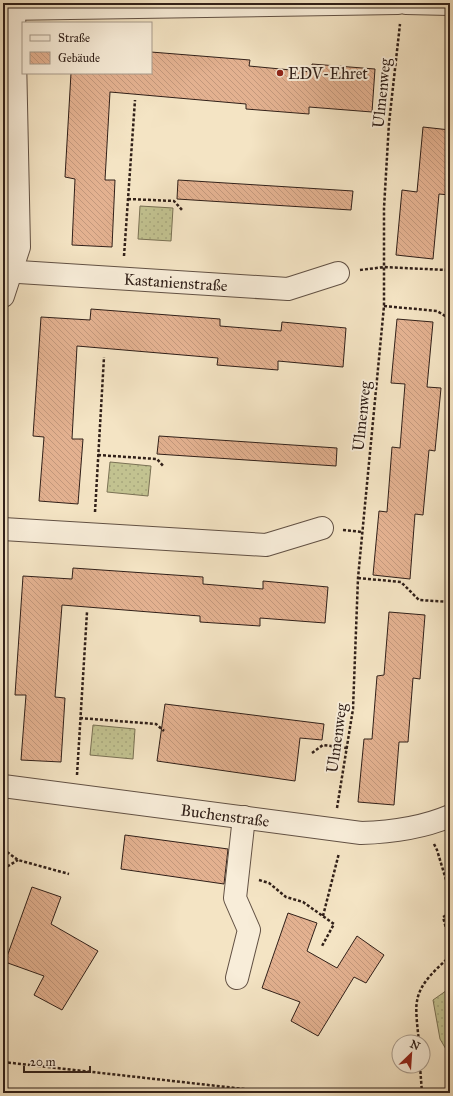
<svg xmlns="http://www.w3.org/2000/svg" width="453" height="1096" font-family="'IM FELL Great Primer',serif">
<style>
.grass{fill:url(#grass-dots);stroke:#7a7154}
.building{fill:url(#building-back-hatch);stroke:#312019}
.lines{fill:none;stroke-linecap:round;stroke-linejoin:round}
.minor-casing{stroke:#625144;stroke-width:24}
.path{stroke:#312019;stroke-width:2.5;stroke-dasharray:3 2;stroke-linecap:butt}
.minor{stroke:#f8edd9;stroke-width:22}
.poi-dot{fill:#8f2418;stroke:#f8edd9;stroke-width:1.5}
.labels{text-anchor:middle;stroke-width:4;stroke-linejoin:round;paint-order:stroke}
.poi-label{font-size:16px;fill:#312019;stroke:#f8edd9;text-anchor:start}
.street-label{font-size:16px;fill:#312019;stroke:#f8edd9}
</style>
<defs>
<pattern id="grass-dots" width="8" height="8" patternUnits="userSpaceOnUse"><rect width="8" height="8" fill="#c2c290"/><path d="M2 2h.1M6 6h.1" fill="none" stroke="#a7a67c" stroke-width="1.8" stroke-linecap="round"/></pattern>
<pattern id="building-back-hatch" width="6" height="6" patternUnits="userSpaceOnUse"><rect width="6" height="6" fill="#e3b190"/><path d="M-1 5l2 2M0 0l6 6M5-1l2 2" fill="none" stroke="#c3987c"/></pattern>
</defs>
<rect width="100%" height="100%" fill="#f4e4c4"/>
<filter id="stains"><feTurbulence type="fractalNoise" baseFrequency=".005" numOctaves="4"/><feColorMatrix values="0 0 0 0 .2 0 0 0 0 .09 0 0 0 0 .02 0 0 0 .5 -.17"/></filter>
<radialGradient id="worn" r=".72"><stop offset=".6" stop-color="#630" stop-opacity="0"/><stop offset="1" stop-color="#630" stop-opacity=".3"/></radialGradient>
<!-- grass -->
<path class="grass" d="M140,206l33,2 -2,33 -33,-2z
M110,462l41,4 -3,30 -41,-4z
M93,725l42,4 -2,30 -43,-4z
M450,988v68l-10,-17 -7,-39z"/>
<!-- building -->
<path class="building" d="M151,52l99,8 -1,6 63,6v-8l63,5 -3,43 -63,-5v7l-63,-5v-5l-136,-12 -5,88h10l-3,67 -40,-2 3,-66 -10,-2 6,-104h80z
M423,127l27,3v65l-11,-1 -6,65 -37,-4 6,-65 15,2z
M178,180l175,11 -2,19 -174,-11z
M91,309l129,10v7l61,5 1,-9 64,6 -3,39 -65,-6v9l-61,-5 1,-7 -141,-12 -5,93h11l-5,65 -39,-3 5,-64 -11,-1 8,-119 49,3z
M397,319l36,3 -6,65 14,1 -6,63 -6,-1 -6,65 -8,-1 -5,65 -37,-4 6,-64 8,1 5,-65 8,1 5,-64 -14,-1z
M159,436l178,12 -1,18 -179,-12z
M73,568l130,9v7l60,5v-8l65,6 -3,36 -65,-5v8l-60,-4v-6l-138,-11 -7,92 10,1 -4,64 -40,-2 5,-65h-11l8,-119 49,3z
M389,612l36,3 -5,64 -7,-1 -5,64h-9l-5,63 -36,-3 6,-63h8l5,-63 7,-1z
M165,704l159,20 -2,16 -22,-2 -5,43 -138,-20z
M125,835l103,14 -4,35 -103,-15z
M32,887l29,10 -10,27 47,27 -36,59 -28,-15 10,-19 -39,-14z
M288,913l29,10 -10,28 30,17 20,-32 27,19 -18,28 -12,-6 -36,59 -27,-15 9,-19 -38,-14z"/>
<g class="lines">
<defs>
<g id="minor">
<path d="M406,3l44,1"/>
<path d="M3,9l395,-6"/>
<path id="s1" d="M3,271l285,18 50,-16"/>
<path d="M3,296l16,-49 -5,-238"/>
<path d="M3,529l263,16 56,-17"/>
<path id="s2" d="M3,786l358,47c30,-1 61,-5 89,-17"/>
<path d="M237,978l12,-48 -14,-32 9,-81"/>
</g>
</defs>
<!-- minor casing -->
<use href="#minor" class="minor-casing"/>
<!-- path -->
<path class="path" d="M128,199l46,2 8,9
M124,256l11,-156
M360,270l24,-3 62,3 3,-43h1
M384,306l53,5 13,8
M98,455l59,4 7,8
M95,512l9,-155
M343,530l19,2
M358,578l43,4 18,18 31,2
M80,718l76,6 8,7
M312,753l11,-8 24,3
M77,775l10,-163
M337,808l16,-99 5,-131 26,-272v-98l5,-85 11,-99
M434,844l3,6 13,43
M3,849l15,11 51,14
M3,869l15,-9
M259,880l10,3 17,14 17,5 31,22 -12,22
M450,913l-7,4 7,26
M323,916l16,-63
M419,1042c-1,-10 -4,-32 -2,-41 3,-19 20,-32 33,-45
M3,1062l277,31
M420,1066l2,27"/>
<!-- minor -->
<use href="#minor" class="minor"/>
</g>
<!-- markers -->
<circle class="poi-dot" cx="280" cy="73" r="4"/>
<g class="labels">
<!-- poi labels -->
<g class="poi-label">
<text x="288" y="79">EDV-Ehret</text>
</g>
<!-- street labels -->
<g class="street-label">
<text transform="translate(381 93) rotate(-84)" y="6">Ulmenweg</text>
<text dy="6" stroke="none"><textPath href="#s1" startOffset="173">Kastanienstraße</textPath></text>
<text transform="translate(361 416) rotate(-84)" y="6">Ulmenweg</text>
<text transform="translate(336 738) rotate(-82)" y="6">Ulmenweg</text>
<text dy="6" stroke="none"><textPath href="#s2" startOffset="224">Buchenstraße</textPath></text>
</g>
</g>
<!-- margin -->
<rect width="453" height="1096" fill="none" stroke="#f4e4c4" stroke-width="16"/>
<rect x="4" y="4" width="445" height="1088" fill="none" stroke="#312019" stroke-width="2"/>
<rect x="8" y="8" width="437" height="1080" fill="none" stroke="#312019"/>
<!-- legend -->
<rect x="22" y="22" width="130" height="52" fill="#f8edd9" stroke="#a89b8c"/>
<rect x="30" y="35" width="20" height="6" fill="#f8edd9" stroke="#a89b8c"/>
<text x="58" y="42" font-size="12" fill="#312019">Straße</text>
<rect x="30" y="52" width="20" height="12" fill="url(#building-back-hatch)" stroke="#a89b8c"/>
<text x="58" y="62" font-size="12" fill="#312019">Gebäude</text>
<!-- north arrow -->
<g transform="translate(411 1054) rotate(25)"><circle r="19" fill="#f8edd9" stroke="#a89b8c"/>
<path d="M0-3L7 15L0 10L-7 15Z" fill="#8f2418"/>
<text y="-6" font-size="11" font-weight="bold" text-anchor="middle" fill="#312019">N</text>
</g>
<!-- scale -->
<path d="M24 1066v6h66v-6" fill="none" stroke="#312019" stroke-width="2"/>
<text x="30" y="1066" font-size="12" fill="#312019" stroke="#f8edd9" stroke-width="3" paint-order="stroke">20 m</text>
<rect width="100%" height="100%" filter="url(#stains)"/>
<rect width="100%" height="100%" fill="url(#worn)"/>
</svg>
